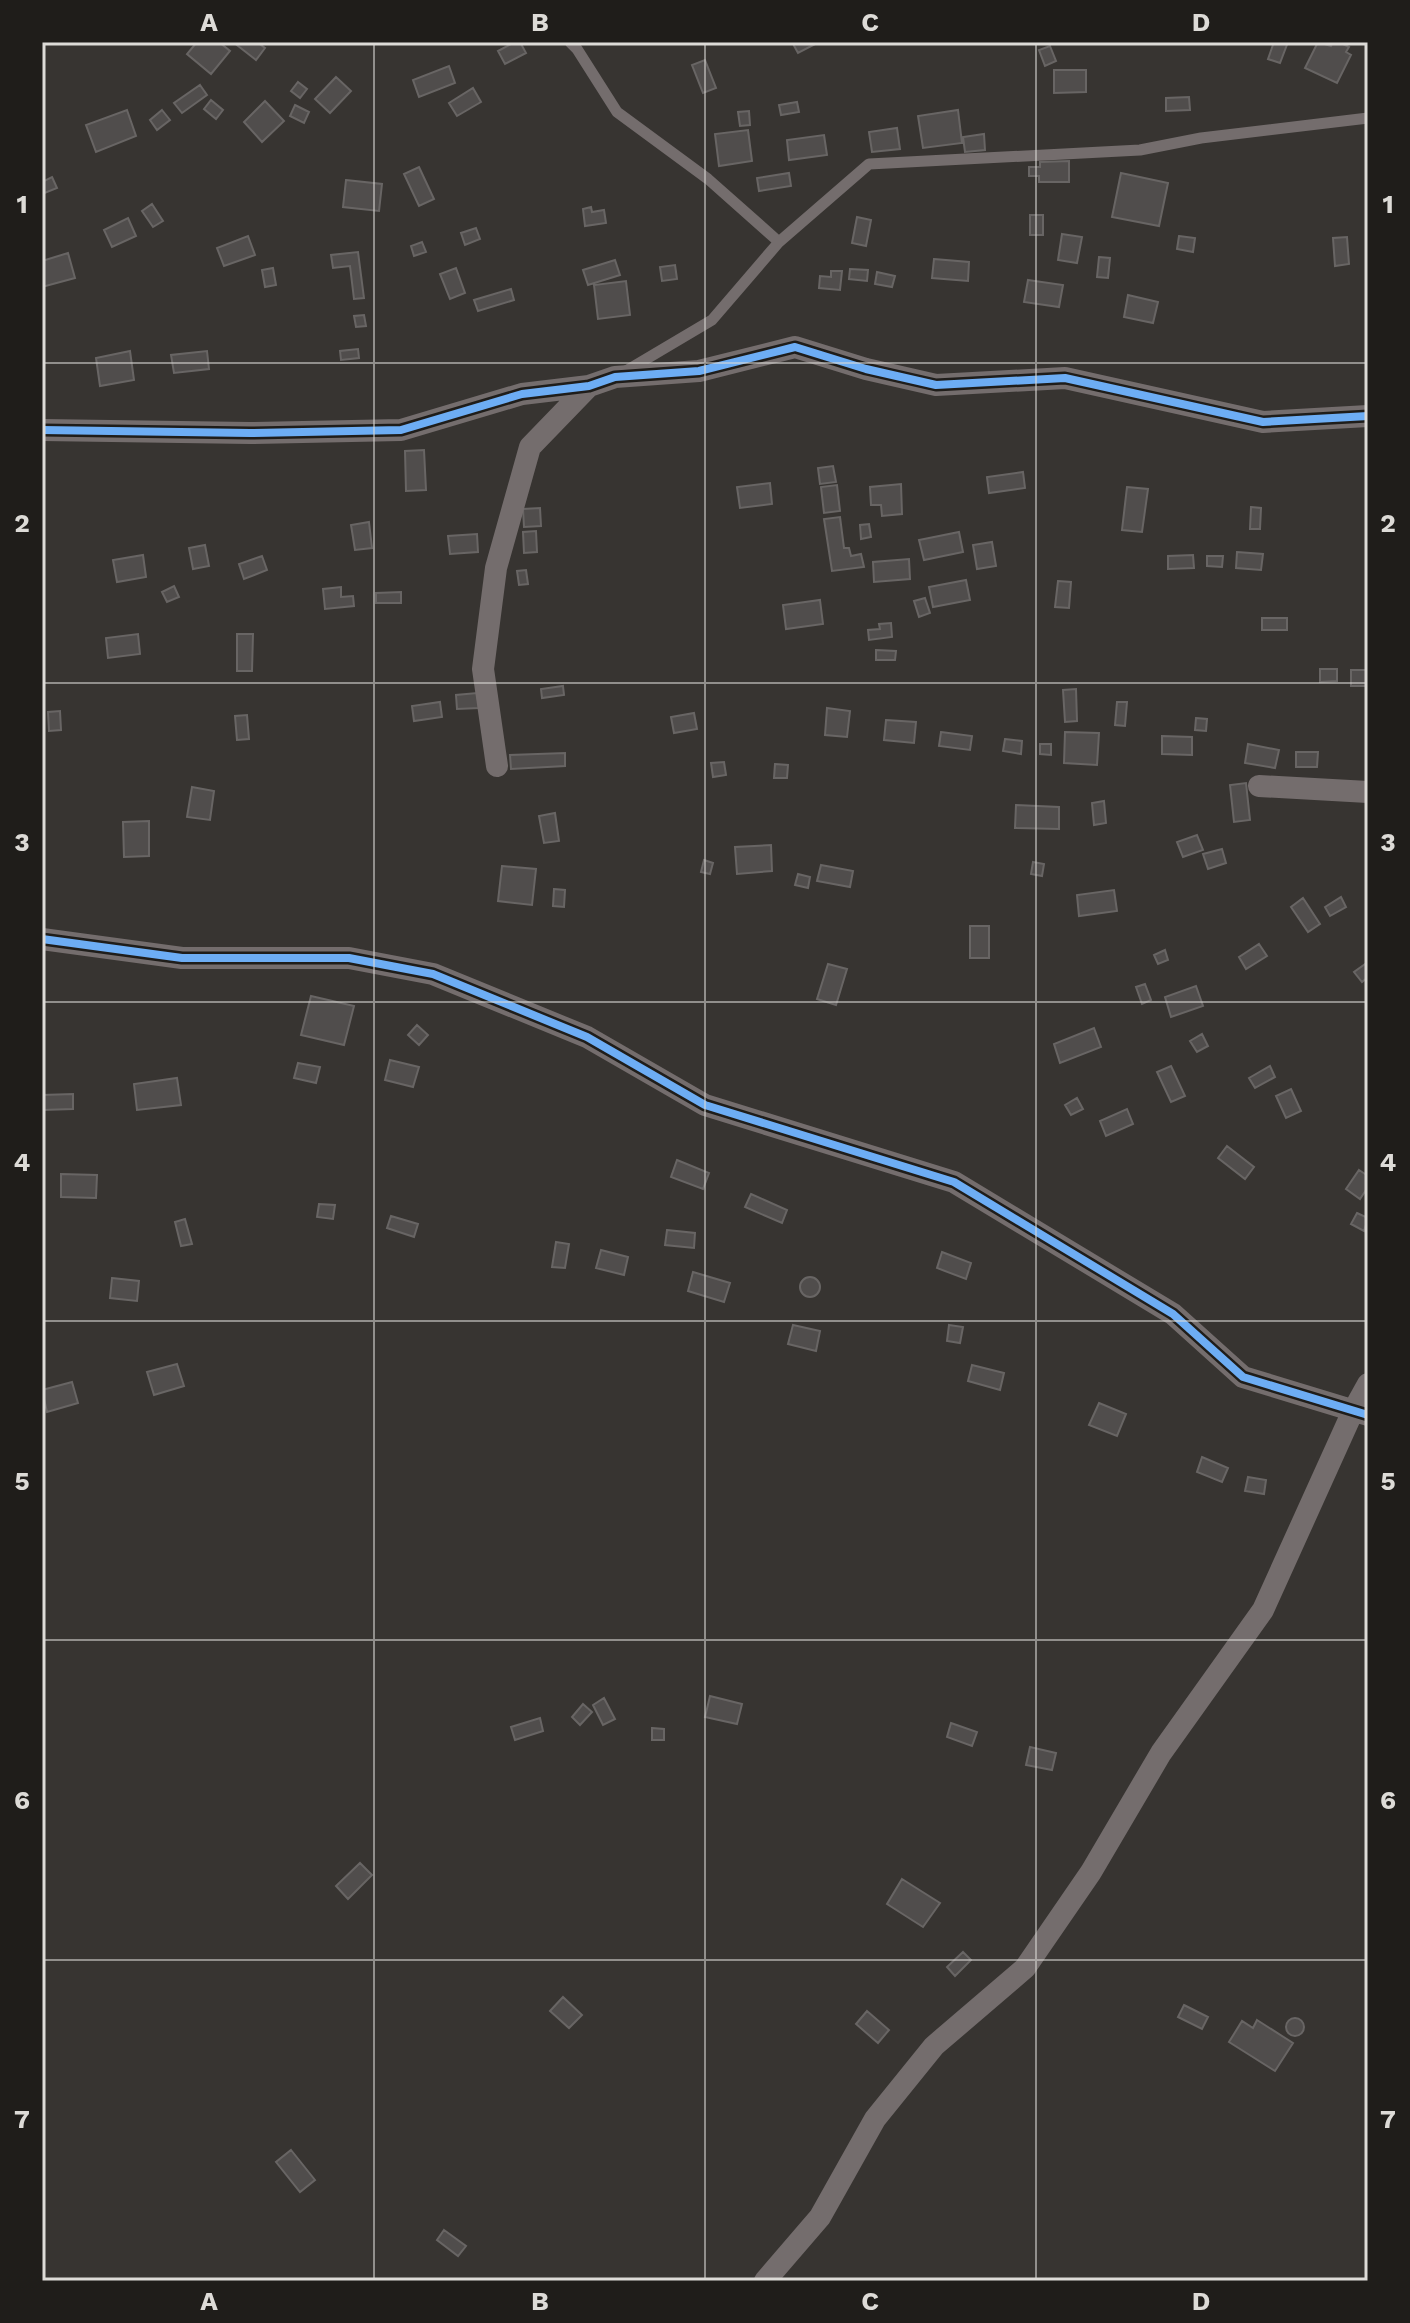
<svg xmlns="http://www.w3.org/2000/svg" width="1410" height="2323" font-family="'Work Sans',sans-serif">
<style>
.building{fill:#504d4c;stroke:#686564;stroke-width:2}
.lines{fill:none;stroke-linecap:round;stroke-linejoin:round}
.lane{stroke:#746d6d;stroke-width:11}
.street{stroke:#746d6d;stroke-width:22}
.cycleway-casing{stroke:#1f1d1a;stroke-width:13}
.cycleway{stroke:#6dadf4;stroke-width:8}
.grid{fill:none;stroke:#dddbd7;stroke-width:2;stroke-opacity:0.55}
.neatline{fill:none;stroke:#dddbd7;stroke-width:3}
.grid-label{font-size:26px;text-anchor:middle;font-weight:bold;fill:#dddbd7}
</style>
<rect width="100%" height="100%" fill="#373431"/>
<!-- building -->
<path class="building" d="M197,42h22l11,9 -19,23 -24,-20z
M233,42h24l8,6 -9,12z
M515,42h5l6,11 -21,11 -7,-13z
M792,42h27l-21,11z
M1274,42h14l-8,21 -12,-4z
M1318,42l13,4 2,-4h6l10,5 -3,5 5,3 -14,28 -32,-15z
M1050,46l6,15 -11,5 -6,-16z
M705,60l11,28 -13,5 -11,-28z
M449,66l6,17 -36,14 -6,-17z
M1054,70h32v22l-32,1z
M336,77l15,14 -21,22 -15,-14z
M298,82l9,7 -7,9 -9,-7z
M200,85l7,10 -25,18 -8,-10z
M473,88l8,14 -24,14 -8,-13z
M1189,97l1,13 -24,1v-13z
M211,100l12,10 -7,9 -12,-10z
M265,101l19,20 -22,21 -18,-20z
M797,102l2,10 -18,3 -2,-10z
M295,105l14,7 -5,11 -14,-7z
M127,110l9,26 -40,16 -10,-27z
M162,110l8,10 -13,10 -7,-10z
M958,110l4,33 -39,5 -5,-32z
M749,111l1,14 -10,1 -2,-14z
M897,128l3,21 -28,3 -3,-20z
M748,130l4,31 -33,5 -4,-32z
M984,134l1,16 -20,2 -2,-15z
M824,135l3,20 -38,5 -2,-20z
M1069,161v21h-30v-6h-10v-9h11v-5z
M419,167l15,32 -15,7 -15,-32z
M789,173l2,13 -32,5 -2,-13z
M1121,173l47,10 -9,43 -47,-9z
M52,177l5,11 -15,6v-12z
M346,180l36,4 -3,27 -36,-4z
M152,204l11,17 -10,6 -11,-16z
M591,207l1,5 12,-2 2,13 -21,3 -2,-17z
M1030,215h13v20h-13z
M857,217l14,3 -5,26 -14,-3z
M128,218l8,18 -24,11 -8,-17z
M476,228l4,11 -15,6 -4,-12z
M1062,234l20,3 -5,26 -19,-3z
M248,236l7,19 -31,11 -7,-18z
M1179,236l16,2 -2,14 -16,-3z
M1347,237l2,27 -14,2 -2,-28z
M422,242l4,10 -12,4 -3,-10z
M358,252l6,46 -10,1 -4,-33 -17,2 -2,-13z
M68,253l7,25 -33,9v-26z
M1099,257l11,1 -2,20 -11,-1z
M934,259l35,3 -1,19 -36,-3z
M615,260l5,15 -32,10 -5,-15z
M675,265l2,14 -15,2 -2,-14z
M273,268l3,17 -11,2 -3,-17z
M456,268l9,25 -15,6 -10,-25z
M850,269l18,1 -1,11 -18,-2z
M831,271h11l-2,19 -21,-2 1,-12 11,1z
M877,272l18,4 -3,11 -17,-3z
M1028,280l35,5 -4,22 -35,-5z
M626,281l4,34 -32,4 -4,-34z
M511,289l3,11 -36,11 -4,-11z
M1128,295l30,7 -5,21 -29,-6z
M364,315l2,11 -10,1 -2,-11z
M358,349l1,9 -18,2 -1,-9z
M130,351l4,29 -34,6 -4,-28z
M207,351l2,18 -35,4 -3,-18z
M424,450l2,40 -20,1 -1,-40z
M833,466l3,16 -16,2 -2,-16z
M1023,472l2,16 -36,5 -2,-16z
M770,483l2,21 -32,4 -3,-21z
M901,484l1,30 -20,2 -1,-11h-10l-1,-18z
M837,485l3,26 -16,2 -3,-26z
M1127,487l21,2 -6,43 -20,-2z
M1251,507l10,1 -1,21h-10z
M540,508l1,18 -17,1 -1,-18z
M840,517l4,31h5l2,8 10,-2 3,13 -32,4 -8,-52z
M369,522l3,26 -17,2 -4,-25z
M869,524l2,13 -10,2 -1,-14z
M536,531l1,21 -13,1 -1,-21z
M959,532l4,20 -39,8 -5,-20z
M477,534l1,18 -28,2 -2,-18z
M992,542l4,24 -19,3 -4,-24z
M205,545l4,21 -16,3 -4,-21z
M1237,552l26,2 -2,16 -25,-2z
M143,555l3,22 -29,5 -4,-22z
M1193,555l1,13 -26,1v-13z
M262,556l5,14 -23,9 -5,-15z
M1207,556h16l-1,11 -15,-1z
M909,559l1,20 -36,3 -1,-20z
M526,570l2,14 -9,1 -2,-14z
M966,580l4,20 -37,7 -4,-20z
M1058,581l13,1 -2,26 -14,-1z
M174,586l5,11 -12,5 -5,-10z
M341,587v10l12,-1 1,10 -29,3 -2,-20z
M401,592v11h-25v-10z
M925,598l5,15 -11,4 -5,-16z
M820,600l3,24 -37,5 -3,-24z
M1262,618h25v12h-25z
M891,623l1,14 -23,3 -1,-10 12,-1 -1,-5z
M138,634l2,20 -32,4 -2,-20z
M237,634h16l-1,37h-15z
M876,650l20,1 -1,9h-19z
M1320,669h17v12l-17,1z
M1351,670h17v16h-17z
M563,686l1,9 -22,3 -1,-9z
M1076,689l1,32 -12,1 -2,-32z
M477,693l2,15 -22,1 -1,-14z
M440,702l2,15 -28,4 -2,-15z
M1117,702h10l-2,24 -10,-1z
M827,708l23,3 -3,26 -22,-2z
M60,711l1,19 -12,1 -1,-19z
M694,713l3,16 -23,4 -3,-16z
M247,715l2,24 -12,1 -2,-24z
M1196,718l11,1 -1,12 -11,-1z
M886,720l30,2 -2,21 -30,-3z
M941,732l31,4 -2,14 -31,-4z
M1065,732l34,1 -2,32 -33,-2z
M1162,736l30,1v18l-30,-1z
M1005,739l17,2 -1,13 -18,-3z
M1040,744h11v11l-11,-1z
M1248,744l31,6 -4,18 -30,-5z
M1296,752h22l-1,15h-21z
M565,753v13l-54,3 -1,-14z
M724,762l2,13 -13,2 -2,-14z
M775,764l13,1 -1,13h-13z
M1246,783l4,37 -16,2 -4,-37z
M192,787l22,4 -4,29 -23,-3z
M1104,801l2,22 -12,2 -2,-22z
M1016,805l43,2v22l-44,-1z
M555,813l4,28 -15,2 -5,-27z
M149,821v35l-25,1 -1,-35z
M1197,835l6,15 -20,7 -6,-15z
M771,845l1,26 -35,3 -2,-27z
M1222,849l4,14 -18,6 -5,-15z
M704,860l9,3 -3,11 -9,-2z
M1033,862l11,2 -2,12 -11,-2z
M821,865l32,6 -3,16 -33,-6z
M502,866l34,3 -4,36 -34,-4z
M798,874l12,3 -2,11 -13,-3z
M554,889l11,1 -1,17 -11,-1z
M1114,890l3,21 -38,5 -2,-21z
M1341,897l5,10 -16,9 -5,-9z
M1303,898l17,26 -12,8 -17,-25z
M970,926h19v32h-19z
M1259,944l8,12 -21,13 -7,-12z
M1165,950l3,10 -10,4 -4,-9z
M1368,962v15l-6,5 -8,-10z
M828,964l19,5 -11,36 -19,-6z
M1145,984l6,16 -9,4 -6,-17z
M1196,986l7,20 -32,11 -6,-20z
M311,996l43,10 -10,39 -43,-10z
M417,1025l11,10 -9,10 -11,-10z
M1094,1028l7,19 -41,16 -6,-19z
M1202,1034l6,12 -11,6 -7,-11z
M390,1060l29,7 -6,20 -28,-7z
M298,1063l22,4 -4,16 -22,-5z
M1171,1066l14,30 -14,6 -14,-30z
M1270,1066l5,11 -20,11 -6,-10z
M177,1078l4,27 -44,5 -3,-26z
M1291,1089l10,22 -15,7 -10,-22z
M73,1094v15l-31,1v-15z
M1077,1098l6,11 -12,6 -6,-10z
M1127,1109l6,15 -27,12 -6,-15z
M1227,1146l27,21 -9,12 -27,-21z
M677,1160l32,13 -6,16 -32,-12z
M1359,1170l9,6v11l-8,12 -14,-10z
M61,1174l36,1 -1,23 -35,-1z
M751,1194l36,16 -5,13 -37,-16z
M319,1204l16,1 -2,14 -16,-2z
M1357,1213l11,5 -4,13 -13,-7z
M391,1216l27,8 -4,13 -27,-9z
M185,1219l7,25 -11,2 -6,-24z
M667,1230l28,3 -1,15 -29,-3z
M556,1242l13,2 -4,24 -13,-1z
M601,1250l27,7 -4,18 -28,-7z
M942,1252l29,11 -5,16 -29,-11z
M693,1272l37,11 -6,19 -36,-11z
M800 1287a10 10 0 1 1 20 0a10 10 0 1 1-20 0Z
M112,1278l27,3 -2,20 -27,-3z
M793,1325l27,6 -4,20 -28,-7z
M949,1325l14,2 -3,16 -13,-2z
M177,1364l7,22 -30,9 -7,-23z
M972,1365l32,8 -4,17 -32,-9z
M72,1382l6,21 -31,9 -5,-22z
M1099,1403l27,11 -9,22 -28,-11z
M1202,1457l26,11 -6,14 -25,-10z
M1248,1477l18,3 -2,14 -19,-3z
M710,1696l32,8 -5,20 -32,-7z
M604,1698l11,21 -12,6 -10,-20z
M583,1704l9,8 -12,13 -8,-8z
M540,1718l3,13 -28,9 -4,-13z
M951,1723l26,9 -5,14 -25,-9z
M652,1728l12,1v11h-12z
M1030,1747l26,6 -4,17 -26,-5z
M360,1863l12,12 -24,24 -12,-13z
M902,1879l38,24 -17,24 -36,-23z
M963,1952l8,8 -16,16 -8,-9z
M563,1997l19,18 -13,13 -19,-17z
M1184,2005l24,12 -6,12 -24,-12z
M867,2011l22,19 -11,13 -22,-19z
M1286 2027a9 9 0 1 1 18 0a9 9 0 1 1-18 0Z
M1257,2020l36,23 -18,28 -46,-29 13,-21 11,7z
M291,2150l24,30 -15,12 -24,-30z
M444,2230l22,16 -8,10 -21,-16z"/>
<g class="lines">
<!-- lane -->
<path class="lane" d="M570,42l7,7 40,63 91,67 71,63
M626,371l86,-51 67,-78 90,-78 271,-14 61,-12 167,-20"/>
<!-- street -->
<path class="street" d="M42,430l208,3 151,-3 121,-36 67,-8 26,-9 84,-6 96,-24 71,22 70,16 129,-7 198,44 105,-6
M497,766l-14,-97 13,-101 34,-121 59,-61
M1259,786l109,6
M42,939l140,19h167l84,16 154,63 118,68 249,77 219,132 70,63 125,38
M765,2281l55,-64 55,-98 59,-73 91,-78 66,-96 70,-119 102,-143 90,-199 15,-27"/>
<defs>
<path id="cycleway" d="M42,430l208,3 151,-3 121,-36 67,-8 26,-9 84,-6 96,-24 71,22 70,16 129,-7 198,44 105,-6
M42,939l140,19h167l84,16 154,63 118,68 249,77 219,132 70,63 125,38"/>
</defs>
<!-- cycleway casing -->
<use href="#cycleway" class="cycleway-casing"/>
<!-- cycleway -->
<use href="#cycleway" class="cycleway"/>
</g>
<!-- grid -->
<path class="grid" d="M374,42v2239M705,42v2239M1036,42v2239M42,363h1326M42,683h1326M42,1002h1326M42,1321h1326M42,1640h1326M42,1960h1326"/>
<!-- border -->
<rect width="1410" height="2323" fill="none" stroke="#1f1d1a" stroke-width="88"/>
<rect x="44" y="44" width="1322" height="2235" class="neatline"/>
<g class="grid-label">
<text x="209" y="31">A</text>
<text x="540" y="31">B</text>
<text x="870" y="31">C</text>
<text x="1201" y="31">D</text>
<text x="22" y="213">1</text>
<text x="1388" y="213">1</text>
<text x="22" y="532">2</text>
<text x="1388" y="532">2</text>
<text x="22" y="851">3</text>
<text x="1388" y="851">3</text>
<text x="22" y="1171">4</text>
<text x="1388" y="1171">4</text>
<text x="22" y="1490">5</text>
<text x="1388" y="1490">5</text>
<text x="22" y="1809">6</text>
<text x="1388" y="1809">6</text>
<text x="22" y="2128">7</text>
<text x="1388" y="2128">7</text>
<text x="209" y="2310">A</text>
<text x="540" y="2310">B</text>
<text x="870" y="2310">C</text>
<text x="1201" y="2310">D</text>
</g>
</svg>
